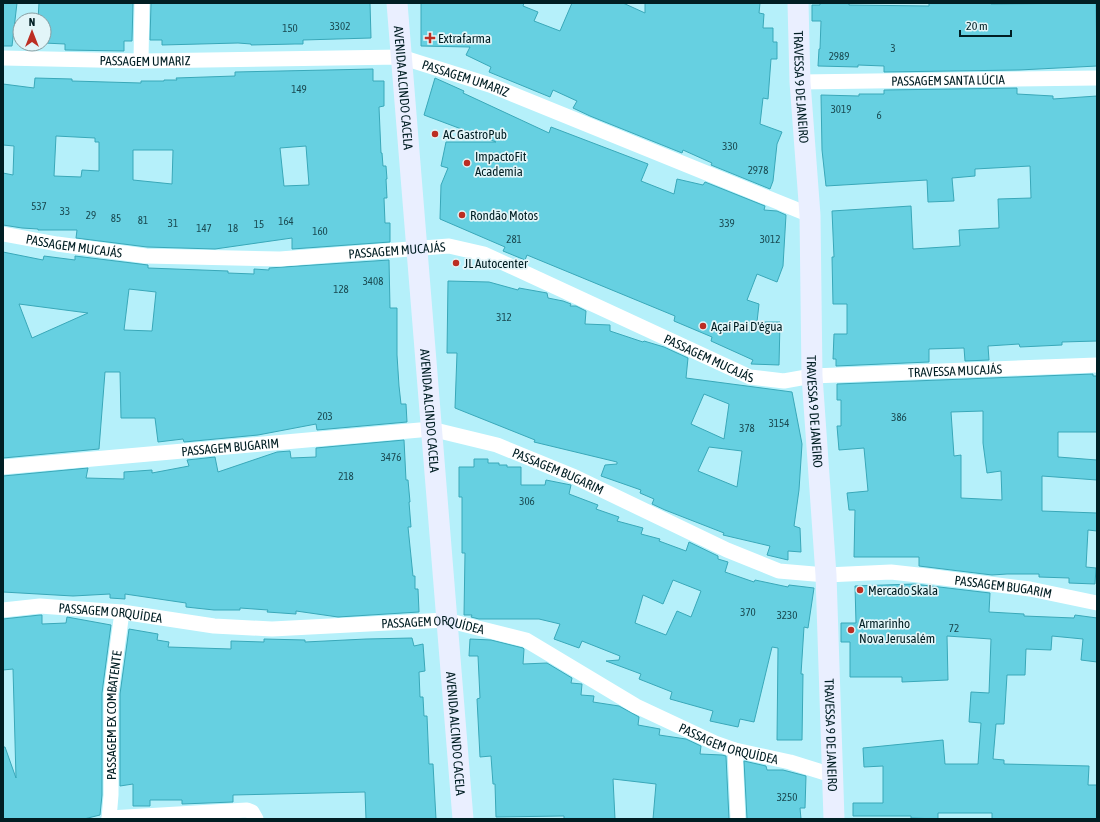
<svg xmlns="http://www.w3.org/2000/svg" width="1100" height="822" font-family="'Asap Condensed',sans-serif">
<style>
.building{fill:#66d0e1;stroke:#39a8b9;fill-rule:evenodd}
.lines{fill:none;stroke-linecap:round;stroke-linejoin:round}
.street{stroke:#fff;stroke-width:15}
.secondary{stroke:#eaefff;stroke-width:21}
.poi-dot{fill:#bc2e23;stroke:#e2f5f8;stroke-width:1.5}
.labels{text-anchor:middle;stroke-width:3.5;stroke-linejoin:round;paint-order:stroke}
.number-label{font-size:11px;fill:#1a4a52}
.poi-label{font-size:13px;fill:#001e23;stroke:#e2f5f8;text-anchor:start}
.street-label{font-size:13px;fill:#001e23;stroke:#e2f5f8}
</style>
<rect width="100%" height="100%" fill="#b5f0fa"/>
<!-- building -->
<path class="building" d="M3,3h14l-5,43h-9z
M39,3h94l-1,38h-8v10l-59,-1v-6l-21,-1v-23h-6z
M151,3h219l1,35 -68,2v4h-8l-44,1v-1l-13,-1 -76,2v-5h-12z
M421,3h103l-1,3 15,6 -4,9 26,10 12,-28h51l22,10v-10h115l-1,10 5,1 -1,14h10v14h4v17h-6l-3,40 -5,-1 -3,26 22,8 -5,12 -4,37 -3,8 -59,-24 1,-2 -29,-13 -1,3 -92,-37 -17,-8 4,-7 -24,-11 -3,7 -61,-25 2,-5 -25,-12 4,-8 -49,-1z
M820,3h29v2l80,1v-3h62v1l105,-1 1,63 -78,4 -135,2v-6l-26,-1v2l-40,-1 1,-17h1l1,-28h-9v-16h8z
M373,69v12h11v25l-5,1 2,46h1l1,13h3l1,13h-1l1,19h-3l1,25h5v19l-98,7v-11l-77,11 -68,-2 -71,-9 1,-8h-39v-1l-16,-1 -19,-3v-52l10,2 1,-29 -11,-1v-61l31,4 1,-10 37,1v2l69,2v-2h23v-1h13l-1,-2 59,-2v-4zM56,136l39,2v4h4v29l-17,-1 -1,7 -27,-1zM306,146l3,39 -25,1 -4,-38zM133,150h40l-1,34 -39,-4z
M435,78l29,13 -1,2 86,40 2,-6 97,37 -7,17 33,13 3,-15 26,6 2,-3 60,24 -1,4 13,1 9,4 -3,51 -6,16 -20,-8 -10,26 12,4 -2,18h23l-1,43 -28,-1 2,-4 -42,-19 1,-4 -38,-16 1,-5 -148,-61 -2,5 -22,-9 2,-4 -65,-28 1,-34 7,-17 -7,-2 5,-24h50l-72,-27z
M1017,88v6l36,2v3l44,-3v245l-35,1v3l-42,2 -1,-3 -31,2 1,14 -24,1 -1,-13 -35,1v13l-93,4v-7h-3l1,-25h13v-30h-14l-1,-47h2l-2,-46 79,-5 2,43 47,-3 -1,-16 40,-2 -1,-29 33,-1 -1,-32 -55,3v7l-23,2 2,23 -26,1 -1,-22 -101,6 -4,-36 -1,-55 38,1v-2h25v-4z
M3,252l40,8 1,-4 31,4v-4l73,9v3l80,3v2l26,1v-5l15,1v-2l120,-8 1,48h7v47l2,31 2,18h5l1,18 -90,8 -1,-6 -58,11 -74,7 -1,-3 -25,3 -3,-24h-34l-1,-46h-15l-6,77 -96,9zM129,289l27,3 -4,39 -28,-1zM19,304l69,9 -56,25z
M448,281l41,1 29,8 1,-2 28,5 1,5 15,3 8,3 -1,2h6l10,5 -1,13 25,1v6l33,11 1,-1 20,6 24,11 -2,20 106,14 10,52 -3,46 -5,36 6,2 1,24 -13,-1v9l-21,-5 3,-9 -47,-11 1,-2 -59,-23 -13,-6 2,-5 -14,-6 1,-3 -40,-14 4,-11 12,-1v-2l-83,-20 1,-2 -80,-32 2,-55h-10zM704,394l25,10 -5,35 -33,-15zM709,447l33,4 -5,36 -39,-16z
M1093,374v2h4v56h-39v25l39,3v20l-55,-4v35l55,2v18l-9,-1 -2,37 10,1 -1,16 -26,-1v-5l-30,-1v-3h-32l-15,1 -73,-9v-9h-65l1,-47h-6l-2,-17 21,-2 -4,-43 -25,2 -2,-24h4v-26h-4v-16zM983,411v32l4,30 14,-2 1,29 -41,-2v-43l-7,1 -3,-44z
M404,440l2,40h2l2,22h-1l2,25h-3l5,49h2v13h3l1,23 -81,5 -42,-6v3l-29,-2 1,-2 -28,-2v2h-26l-28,-3v-4l-61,-9v5l-15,-1v-4l-37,2 -70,-4v-116l85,-8 -2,10 38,1v-7l28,-2v3l37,-7 -2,-6 28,-3 3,15 59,-20 13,-1 1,7 25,-1v-9z
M474,459h14v4h11v2h8v2h14v18h24l1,-5 25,5 -2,9 29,11 -2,4 23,8 -2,4 26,7 -2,6 19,5 -1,2 27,10 3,-9 29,14v3l10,3 -3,10 29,10 1,-2 33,7 1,-2 25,3 -6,40 -4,-1 -3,47h2l-1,66h-25l1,-92 -6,-1 -18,75 -14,-3 -2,8 -28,-6 3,-10 -43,-12 2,-7 -33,-13 2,-5 -35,-13 13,-1 1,-4 -38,-15 -3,7 -25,-9 6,-15 -21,-5h-60l-8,-2 1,-2h-8l1,-62h-3v-56h-3v-30h15zM673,580l28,11 -10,26 -14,-6 -11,24 -31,-12 8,-28 20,9z
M914,584l76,9 -1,19 35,2v2l50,2 1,-3 22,3v44l-16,-2 2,-21 -31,-3 -1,14 -25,-1 -1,26h-18l-3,49h-8l-3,35 11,1v4l85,2 -1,19h9v34h-105v-6h-54v6l-27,-1v-2h-58v-13h30v-37l-19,1 -1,-19 80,-8 2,24h33l3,-41 -12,-1 2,-30 18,1 2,-54 -44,-3 1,44 -46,2v-5h-52v-35h-9v-19h15l-1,-37z
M40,615h2v9l24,-1 1,-6 44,8 -9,68v102l-2,20 -16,4h-81v-72h2l11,31 -3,-109 -10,1v-51z
M129,629l29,5 -1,6 12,2 -1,5 63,2v-8l33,1v-3l41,1v2l61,-3 46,-1 2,8 9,-2 2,27 -6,1 1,25h3l1,19h3l2,48h4l3,55h-70l-1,-27 -132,3v7l-51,2v-4h-32v6h-17v-22l-13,2v-92z
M470,639l21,1 32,8 1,1 -1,15 24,-1 25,15 -1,5 11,1 -1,11 13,1 -1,6 26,4 20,11 -1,8 22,4 -1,6 27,4 15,7 -1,8 22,1 4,1 3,63h-76l3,-35 -43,-5 2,40h-51v-3l-68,1 -1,-33h-2l-2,-28 -11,1 -3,-58 3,-1 -2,-42h-9z
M744,761l22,5 1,4h16l23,6 -1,32h-5l1,11h-54z"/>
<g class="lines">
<!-- street -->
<g class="street">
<path id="s1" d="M3,58l138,3 260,-4 89,28 320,130"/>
<path d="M141,61l1,-58"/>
<path id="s2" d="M800,82l297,-4"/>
<path id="s3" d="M3,234l54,10 89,12 134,3 169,-13 35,8 266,123 34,4 28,-5 285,-11"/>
<path id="s4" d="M3,467l428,-38 66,16 78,32 152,73 52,21 47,4 65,-3 36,4 103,13 67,14"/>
<path id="s5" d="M3,610l37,-4 82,6 92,14 58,3 174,-9 80,20 110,66 79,37 20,7 55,12 42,13"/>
<path d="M735,750l3,69"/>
<path d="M109,818l138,-8 5,2 4,7"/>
<path id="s6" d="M109,819l2,-24v-102l11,-81"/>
</g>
<!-- secondary -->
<g class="secondary">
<path id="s7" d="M397,3l66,816"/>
<path id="s8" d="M798,3l2,79 10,133 2,161 14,199 8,244"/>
</g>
</g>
<!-- markers -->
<g class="poi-dot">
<path d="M428 32h4v4h4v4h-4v4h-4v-4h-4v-4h4z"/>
<circle cx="435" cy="134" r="4"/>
<circle cx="467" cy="163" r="4"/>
<circle cx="462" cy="215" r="4"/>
<circle cx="456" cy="263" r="4"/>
<circle cx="703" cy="326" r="4"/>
<circle cx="860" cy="590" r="4"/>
<circle cx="851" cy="630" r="4"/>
</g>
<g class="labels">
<!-- number labels -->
<g class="number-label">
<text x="340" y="30">3302</text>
<text x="290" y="32">150</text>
<text x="893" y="52">3</text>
<text x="839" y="60">2989</text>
<text x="299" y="93">149</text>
<text x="841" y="113">3019</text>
<text x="879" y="119">6</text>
<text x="730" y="150">330</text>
<text x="758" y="174">2978</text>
<text x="39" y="210">537</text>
<text x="65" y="215">33</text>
<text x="91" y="219">29</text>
<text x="116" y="222">85</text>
<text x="143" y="224">81</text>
<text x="286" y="225">164</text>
<text x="173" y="227">31</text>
<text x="727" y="227">339</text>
<text x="259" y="228">15</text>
<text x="204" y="232">147</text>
<text x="233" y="232">18</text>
<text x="320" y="235">160</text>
<text x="514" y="243">281</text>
<text x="770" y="243">3012</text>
<text x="373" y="285">3408</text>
<text x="341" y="293">128</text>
<text x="504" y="321">312</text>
<text x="325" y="420">203</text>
<text x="899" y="421">386</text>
<text x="779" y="427">3154</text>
<text x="747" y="432">378</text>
<text x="391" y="461">3476</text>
<text x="346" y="480">218</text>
<text x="527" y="505">306</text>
<text x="748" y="616">370</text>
<text x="787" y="619">3230</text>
<text x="954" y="632">72</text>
<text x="787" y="801">3250</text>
</g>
<!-- poi labels -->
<g class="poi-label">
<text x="438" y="43">Extrafarma</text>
<text x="443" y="139">AC GastroPub</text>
<text x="475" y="161">ImpactoFit<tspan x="475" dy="15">Academia</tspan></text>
<text x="470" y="220">Rondão Motos</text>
<text x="464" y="268">JL Autocenter</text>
<text x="711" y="331">Açaí Pai D'égua</text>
<text x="868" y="595">Mercado Skala</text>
<text x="859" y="628">Armarinho<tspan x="859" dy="15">Nova Jerusalém</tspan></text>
</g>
<!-- street labels -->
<g class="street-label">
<text dy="5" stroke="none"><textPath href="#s1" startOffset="142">PASSAGEM UMARIZ</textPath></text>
<text dy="5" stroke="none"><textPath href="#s1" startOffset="466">PASSAGEM UMARIZ</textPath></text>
<text dy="5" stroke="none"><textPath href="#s2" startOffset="148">PASSAGEM SANTA LÚCIA</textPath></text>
<text dy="5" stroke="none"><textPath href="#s8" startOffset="84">TRAVESSA 9 DE JANEIRO</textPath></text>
<text dy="5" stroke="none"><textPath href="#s7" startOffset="85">AVENIDA ALCINDO CACELA</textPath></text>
<text dy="5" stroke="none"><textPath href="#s3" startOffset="72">PASSAGEM MUCAJÁS</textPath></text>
<text dy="5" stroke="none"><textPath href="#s3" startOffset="396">PASSAGEM MUCAJÁS</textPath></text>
<text dy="5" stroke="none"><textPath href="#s3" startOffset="732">PASSAGEM MUCAJÁS</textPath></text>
<text dy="5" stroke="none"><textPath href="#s3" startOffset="983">TRAVESSA MUCAJÁS</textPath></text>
<text dy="5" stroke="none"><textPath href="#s7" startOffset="409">AVENIDA ALCINDO CACELA</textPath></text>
<text dy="5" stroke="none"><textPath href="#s8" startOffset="409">TRAVESSA 9 DE JANEIRO</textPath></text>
<text dy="5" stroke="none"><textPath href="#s4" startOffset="228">PASSAGEM BUGARIM</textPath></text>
<text dy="5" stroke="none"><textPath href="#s4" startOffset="564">PASSAGEM BUGARIM</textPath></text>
<text dy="5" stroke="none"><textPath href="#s4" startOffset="1032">PASSAGEM BUGARIM</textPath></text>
<text dy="5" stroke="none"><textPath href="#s5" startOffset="108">PASSAGEM ORQUÍDEA</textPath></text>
<text dy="5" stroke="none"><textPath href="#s5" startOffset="432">PASSAGEM ORQUÍDEA</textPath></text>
<text dy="5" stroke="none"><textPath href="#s6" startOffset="104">PASSAGEM EX COMBATENTE</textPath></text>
<text dy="5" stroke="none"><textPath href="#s7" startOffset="733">AVENIDA ALCINDO CACELA</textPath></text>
<text dy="5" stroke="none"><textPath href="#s8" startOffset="733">TRAVESSA 9 DE JANEIRO</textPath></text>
<text dy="5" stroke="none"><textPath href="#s5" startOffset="756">PASSAGEM ORQUÍDEA</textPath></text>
</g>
</g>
<!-- border -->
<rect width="1100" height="822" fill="none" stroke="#001e23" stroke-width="8"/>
<!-- north arrow -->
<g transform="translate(32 32)"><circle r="19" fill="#e2f5f8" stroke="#889fa3"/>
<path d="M0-3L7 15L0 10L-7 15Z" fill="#bc2e23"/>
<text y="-6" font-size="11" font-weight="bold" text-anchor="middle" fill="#001e23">N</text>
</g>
<!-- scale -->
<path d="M960 30v6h51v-6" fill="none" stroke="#001e23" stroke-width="2"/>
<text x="966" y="30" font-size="12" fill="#001e23" stroke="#e2f5f8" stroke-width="3" paint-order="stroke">20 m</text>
</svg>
